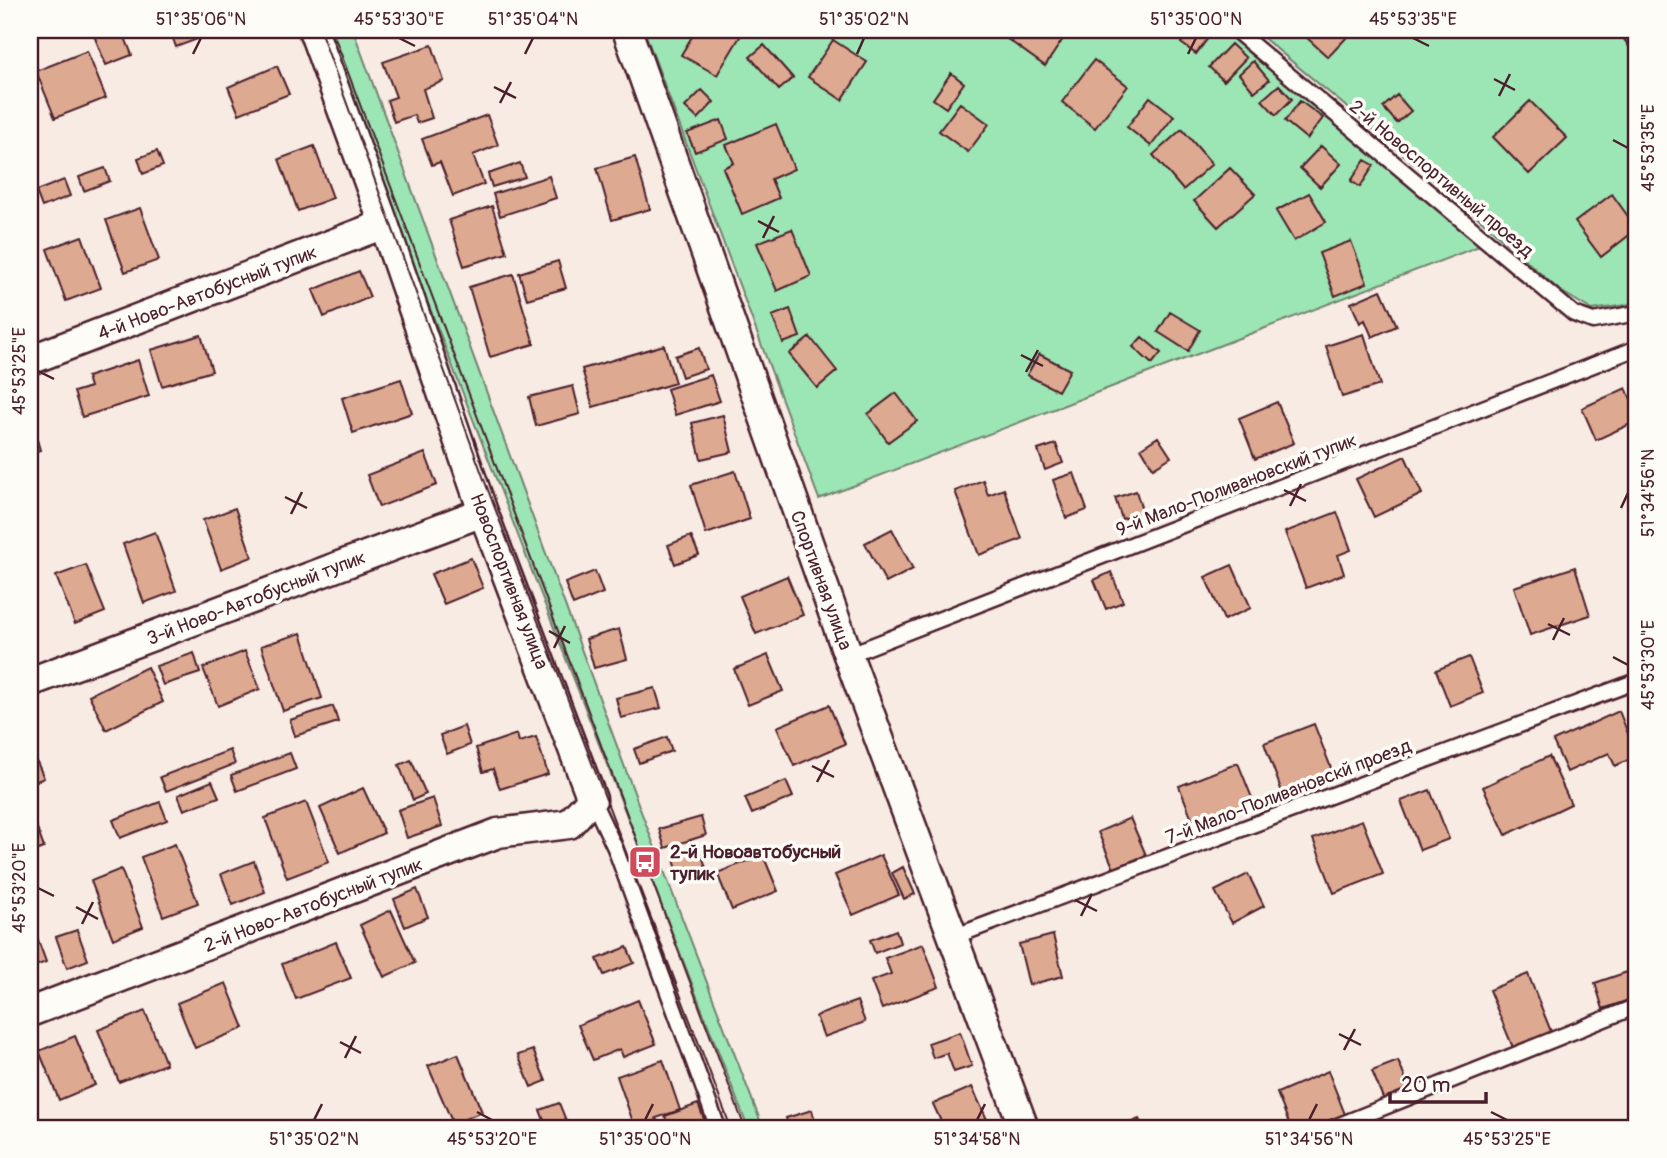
<svg xmlns="http://www.w3.org/2000/svg" width="1667" height="1158" font-family="Pangolin,sans-serif">
<style>
.green{fill:#9ce5b4;stroke:#738270;stroke-width:2}
.building{fill:#dda991;stroke:#4a1f2b;stroke-width:2}
.lines{fill:none;stroke-linecap:round;stroke-linejoin:round}
.service-casing{stroke:#4a1f2b;stroke-width:19}
.minor-casing{stroke:#4a1f2b;stroke-width:33}
.service{stroke:#fdfcf7;stroke-width:14}
.minor{stroke:#fdfcf7;stroke-width:28}
.tram{stroke:#4a1f2b;stroke-width:2}
.ticks{fill:none;stroke:#4a1f2b;stroke-width:2.5}
.labels{text-anchor:middle;stroke-width:7;stroke-linejoin:round;paint-order:stroke}
.street-label{font-size:19px;fill:#4a1f2b;stroke:#fdfcf7}
.poi-label{font-size:19px;font-weight:bold;fill:#4a1f2b;stroke:#fdfcf7;text-anchor:start}
.neatline{fill:none;stroke:#4a1f2b;stroke-width:2.5}
.ticks-label{font-size:18px;text-anchor:middle;fill:#4a1f2b}
</style>
<rect width="100%" height="100%" fill="#f7ebe3"/>
<filter id="ink" filterUnits="userSpaceOnUse"><feTurbulence type="fractalNoise" baseFrequency=".0143" numOctaves="2"/><feDisplacementMap in="SourceGraphic" scale="14" xChannelSelector="R" yChannelSelector="G"/><feConvolveMatrix kernelMatrix="1 2 1 2 8 2 1 2 1" color-interpolation-filters="sRGB"/></filter>
<g filter="url(#ink)">
<!-- green -->
<path class="green" d="M322,30h31l289,784 121,314h-15z
M644,30h579l259,215 -663,254z
M1254,30h383v271l-11,4 -34,5 -33,-20 -95,-85z"/>
<!-- building -->
<path class="building" d="M101,30h21l10,25 -26,10 -13,-32z
M170,30h43l1,3 -38,14z
M696,30h48l-27,45 -36,-20z
M915,30h20l-8,10z
M1002,30h49l12,9 -18,27 -46,-33z
M1190,30h24l-18,24 -15,-11z
M1312,30h32l5,5 -21,22 -22,-20z
M833,40l34,22 -25,38 -34,-23z
M1231,44l15,14 -22,23 -15,-14z
M432,45l12,36 -21,8 9,29 -15,5 -3,-8 -20,7 -7,-22 9,-3 -13,-35z
M764,45l29,33 -14,12 -29,-33z
M87,51l19,47 -51,20 -19,-47z
M1094,60l34,26 -33,42 -33,-26z
M1253,61l16,19 -15,12 -15,-18z
M277,66l12,28 -50,20 -11,-27z
M951,73l13,10 -18,25 -13,-9z
M1279,85l13,14 -16,16 -14,-15z
M702,90l12,12 -16,17 -13,-12z
M1397,95l14,16 -14,12 -14,-16z
M1150,97l24,19 -23,30 -24,-19z
M1300,101l23,17 -16,21 -22,-18z
M1530,101l37,37 -38,36 -36,-37z
M960,103l29,21 -21,28 -29,-21z
M487,115l11,30 -25,10 11,29 -31,12 -13,-34 -8,3 -10,-26z
M721,120l7,19 -33,13 -8,-19z
M776,124l18,45 -23,10 8,19 -37,16 -19,-46 11,-5 -8,-18z
M1182,129l30,35 -29,26 -30,-35z
M314,146l19,52 -35,13 -19,-52z
M1321,146l20,18 -21,23 -20,-19z
M157,151l6,15 -20,8 -5,-16z
M635,157l15,52 -38,11 -15,-52z
M1365,160l9,5 -14,22 -9,-6z
M520,163l5,14 -33,10 -4,-13z
M105,168l5,13 -26,10 -5,-14z
M1230,168l25,26 -37,33 -24,-26z
M549,176l7,22 -56,18 -7,-22z
M64,180l6,16 -28,11 -6,-16z
M1309,193l17,29 -32,19 -18,-30z
M1612,194l25,35 -36,28 -26,-35z
M492,206l15,47 -43,13 -15,-46z
M140,208l19,52 -34,12 -19,-52z
M792,229l19,47 -34,15 -20,-48z
M82,236l19,52 -35,13 -19,-52z
M1351,241l16,42 -32,13 -16,-43z
M558,261l8,27 -39,11 -8,-26z
M359,271l11,26 -46,20 -11,-27z
M513,274l21,70 -44,13 -21,-70z
M1381,290l16,36 -25,11 -7,-17 -5,3 -9,-20z
M790,309l10,28 -17,6 -11,-27z
M1170,312l30,18 -12,21 -30,-19z
M1364,334l16,51 -38,12 -16,-51z
M201,335l11,36 -50,15 -11,-36z
M810,337l27,34 -20,17 -28,-34z
M1142,337l19,16 -9,11 -19,-17z
M664,345l11,38 -82,24 -11,-38z
M699,348l7,21 -24,8 -7,-21z
M1039,354l31,16 -12,21 -31,-16z
M138,360l11,36 -67,21 -8,-25 16,-5 -3,-10z
M711,375l9,26 -45,14 -8,-26z
M401,379l11,34 -59,20 -11,-35z
M573,386l7,28 -44,12 -7,-29z
M1626,388l11,24v9l-41,19 -14,-32z
M896,393l21,28 -29,21 -20,-28z
M1277,402l17,41 -39,16 -16,-41z
M30,415l10,35 -10,3z
M723,415l9,37 -31,7 -9,-36z
M1158,437l13,20 -18,11 -12,-20z
M1056,444l7,19 -18,7 -7,-20z
M425,453l12,32 -58,22 -12,-32z
M1405,456l17,38 -48,23 -18,-38z
M735,471l15,48 -44,15 -15,-49z
M1074,473l13,37 -21,8 -13,-38z
M983,480l5,15 16,-6 18,50 -43,16 -24,-64z
M1136,491l7,22 -21,6 -7,-21z
M235,508l17,49 -31,12 -18,-49z
M1337,512l14,38 -13,5 6,19 -38,14 -21,-56z
M892,529l21,40 -27,14 -21,-40z
M155,532l21,59 -32,12 -21,-59z
M691,536l8,19 -24,9 -7,-19z
M471,558l12,30 -39,16 -13,-30z
M86,565l19,47 -30,12 -19,-48z
M1232,565l19,43 -27,12 -19,-43z
M1575,567l15,48 -60,20 -16,-48z
M595,571l8,22 -30,12 -8,-22z
M1111,572l12,30 -17,7 -12,-29z
M787,576l16,39 -47,19 -16,-38z
M619,629l8,30 -33,9 -8,-29z
M301,633l21,65 -39,13 -22,-65z
M245,651l15,38 -42,17 -15,-38z
M194,653l6,20 -37,12 -7,-19z
M768,655l15,36 -35,14 -14,-36z
M1469,657l14,36 -33,13 -14,-36z
M147,667l16,35 -57,28 -17,-35z
M655,688l6,20 -40,10 -5,-20z
M829,705l16,39 -51,22 -17,-39z
M333,706l5,16 -43,14 -5,-16z
M1619,711l18,45 -22,10 -6,-13 -42,19 -14,-31z
M1314,724l19,49 -51,19 -18,-49z
M464,726l6,19 -23,9 -7,-19z
M517,734l2,8 17,-5 12,37 -48,15 -7,-20 -10,3 -7,-24z
M667,737l5,14 -33,12 -5,-14z
M30,746l14,32 -14,6z
M230,750l5,14 -69,27 -6,-14z
M290,753l6,16 -59,22 -6,-16z
M1549,756l22,48 -65,31 -23,-48z
M411,760l15,34 -13,6 -14,-35z
M1238,763l16,40 -59,23 -16,-40z
M212,781l7,16 -35,13 -6,-15z
M786,781l7,16 -41,17 -7,-16z
M363,788l21,45 -44,20 -20,-45z
M1430,790l19,49 -29,11 -19,-49z
M433,798l9,28 -35,12 -9,-28z
M160,802l7,18 -47,18 -7,-18z
M306,802l23,60 -42,16 -22,-60z
M33,817l11,31 -14,5v-35z
M701,817l5,18 -41,13 -6,-19z
M1130,818l16,37 -32,14 -16,-37z
M1362,820l21,54 -49,19 -21,-54z
M175,844l23,59 -35,13 -22,-59z
M700,848l6,20 -27,9 -6,-21z
M763,855l15,36 -46,19 -15,-37z
M881,855l18,40 -46,20 -18,-40z
M254,861l11,31 -32,13 -12,-31z
M903,867l12,27 -11,5 -12,-26z
M121,869l22,58 -30,12 -22,-58z
M1248,874l16,32 -32,17 -17,-32z
M417,889l11,28 -23,10 -11,-28z
M391,910l24,53 -31,14 -24,-52z
M30,918l16,44 -16,6z
M77,930l11,30 -21,8 -11,-31z
M896,930l4,13 -25,10 -5,-13z
M1053,935l10,41 -34,9 -10,-41z
M336,942l15,36 -55,21 -14,-35z
M923,944l16,43 -57,22 -11,-28 20,-7 -6,-16z
M627,947l7,16 -30,12 -7,-16z
M1630,971l7,20v6l-34,12 -8,-26z
M1528,974l24,60 -38,16 -25,-60z
M226,983l18,45 -49,20 -18,-45z
M638,1000l18,44 -33,13 -3,-8 -27,11 -15,-35z
M857,1001l8,21 -41,15 -8,-21z
M145,1011l21,53 -47,18 -21,-52z
M960,1032l12,34 -18,6 -7,-19 -14,5 -5,-15z
M75,1036l20,49 -36,15 -20,-49z
M533,1050l13,31 -15,6 -13,-32z
M458,1054l24,58 -29,12 -25,-58z
M663,1060l17,50 -24,8 4,10h-40v-2l13,-4 -16,-46z
M1398,1061l13,31 -26,11 -13,-32z
M1328,1071l18,46 -27,11h-28l-14,-35z
M972,1087l19,41h-47l-11,-24z
M559,1103l10,25h-22l-7,-18z
M698,1104l9,23 -38,1 -4,-12z
M812,1110l4,15 -11,3h-16l-3,-10z
M1139,1119l4,9h-24z
M1210,1121l2,7h-26z"/>
<g class="lines">
<defs>
<path id="service" d="M1235,30l339,284 19,7 44,-8
M1628,30l9,13
M848,655l789,-307
M592,799l23,49 103,280
M953,937l684,-256
M1332,1128l305,-122"/>
<path id="minor" d="M627,30l221,625 176,473
M30,360l354,-136
M30,682l453,-170
M30,1012l468,-179 71,-9 23,-25 -109,-287 -99,-288 -71,-194"/>
</defs>
<!-- service casing -->
<use href="#service" class="service-casing"/>
<!-- minor casing -->
<use href="#minor" class="minor-casing"/>
<!-- service -->
<use href="#service" class="service"/>
<!-- minor -->
<use href="#minor" class="minor"/>
<!-- tram -->
<path class="tram" d="M320,30l165,452 246,646
M332,30l413,1098"/>
</g>
</g>
<!-- ticks -->
<path class="ticks" d="M399,38l16,8M1413,38l16,8M193,54l8,-16M525,54l8,-16M857,54l7,-16M1188,54l8,-16M1494,79l21,11M494,87l22,11M1499,96l11,-22M500,103l11,-21M1613,140l15,8M758,221l21,11M763,238l11,-22M1021,355l22,11M38,371l16,8M1026,372l12,-22M1284,490l22,11M285,497l22,11M1290,506l11,-22M1621,508l7,-15M291,514l11,-22M1548,624l22,11M549,631l21,12M1553,640l11,-22M554,648l11,-22M1613,657l15,8M812,766l22,11M817,782l12,-22M38,888l16,8M1075,900l22,11M76,907l22,12M1081,916l11,-22M82,924l11,-22M1339,1034l22,11M340,1042l21,11M1344,1050l11,-21M345,1058l11,-22M477,1112l15,8M1491,1112l16,8M314,1120l8,-16M645,1120l8,-16M977,1120l8,-16M1309,1120l8,-16"/>
<!-- icons -->
<defs>
<symbol id="bus-square" viewBox="-11 -11 22 22"><rect x="-9" y="-9" width="18" height="18" rx="4" fill="#d1495b" stroke="#fdfcf7"/><path d="M-5-6H5V4H4V6H2V4H-2V6H-4V4H-5ZM-3.5-4V0h7V-4ZM-3.5 1.2v1.5H-2V1.2ZM2 1.2v1.5H3.5V1.2Z" fill="#fff"/></symbol>
</defs>
<g fill-rule="evenodd">
<use href="#bus-square" x="626" y="843" width="38" height="38"/>
</g>
<g class="labels">
<!-- street labels -->
<g class="street-label">
<text transform="translate(1442 178) rotate(40)" y="7">2-й Новоспортивный проезд</text>
<text transform="translate(207 292) rotate(-21)" y="7">4-й Ново-Автобусный тупик</text>
<text transform="translate(1236 484) rotate(-21)" y="7">9-й Мало-Поливановский тупик</text>
<text transform="translate(822 580) rotate(70)" y="7">Спортивная улица</text>
<text transform="translate(510 581) rotate(69)" y="7">Новоспортивная улица</text>
<text transform="translate(256 597) rotate(-21)" y="7">3-й Ново-Автобусный тупик</text>
<text transform="translate(1288 791) rotate(-21)" y="7">7-й Мало-Поливановскй проезд</text>
<text transform="translate(313 904) rotate(-21)" y="7">2-й Ново-Автобусный тупик</text>
</g>
<!-- poi labels -->
<g class="poi-label">
<text x="670" y="858">2-й Новоавтобусный<tspan x="670" dy="22">тупик</tspan></text>
</g>
</g>
<!-- margin -->
<rect width="1667" height="1158" fill="none" stroke="#fdfcf7" stroke-width="77"/>
<!-- scale -->
<path d="M1390 1092v10h96v-10" fill="none" stroke="#4a1f2b" stroke-width="3.5"/>
<text x="1401" y="1092" font-size="21" fill="#4a1f2b" stroke="#fdfcf7" stroke-width="5" paint-order="stroke">20 m</text>
<rect x="38" y="38" width="1590" height="1082" class="neatline"/>
<g class="ticks-label">
<text x="201" y="25">51°35'06"N</text>
<text x="399" y="25">45°53'30"E</text>
<text x="533" y="25">51°35'04"N</text>
<text x="864" y="25">51°35'02"N</text>
<text x="1196" y="25">51°35'00"N</text>
<text x="1413" y="25">45°53'35"E</text>
<text transform="translate(1648 148) rotate(-90)" y="6">45°53'35"E</text>
<text transform="translate(19 371) rotate(-90)" y="6">45°53'25"E</text>
<text transform="translate(1648 493) rotate(-90)" y="6">51°34'56"N</text>
<text transform="translate(1648 665) rotate(-90)" y="6">45°53'30"E</text>
<text transform="translate(19 888) rotate(-90)" y="6">45°53'20"E</text>
<text x="314" y="1145">51°35'02"N</text>
<text x="492" y="1145">45°53'20"E</text>
<text x="645" y="1145">51°35'00"N</text>
<text x="977" y="1145">51°34'58"N</text>
<text x="1309" y="1145">51°34'56"N</text>
<text x="1507" y="1145">45°53'25"E</text>
</g>
</svg>
